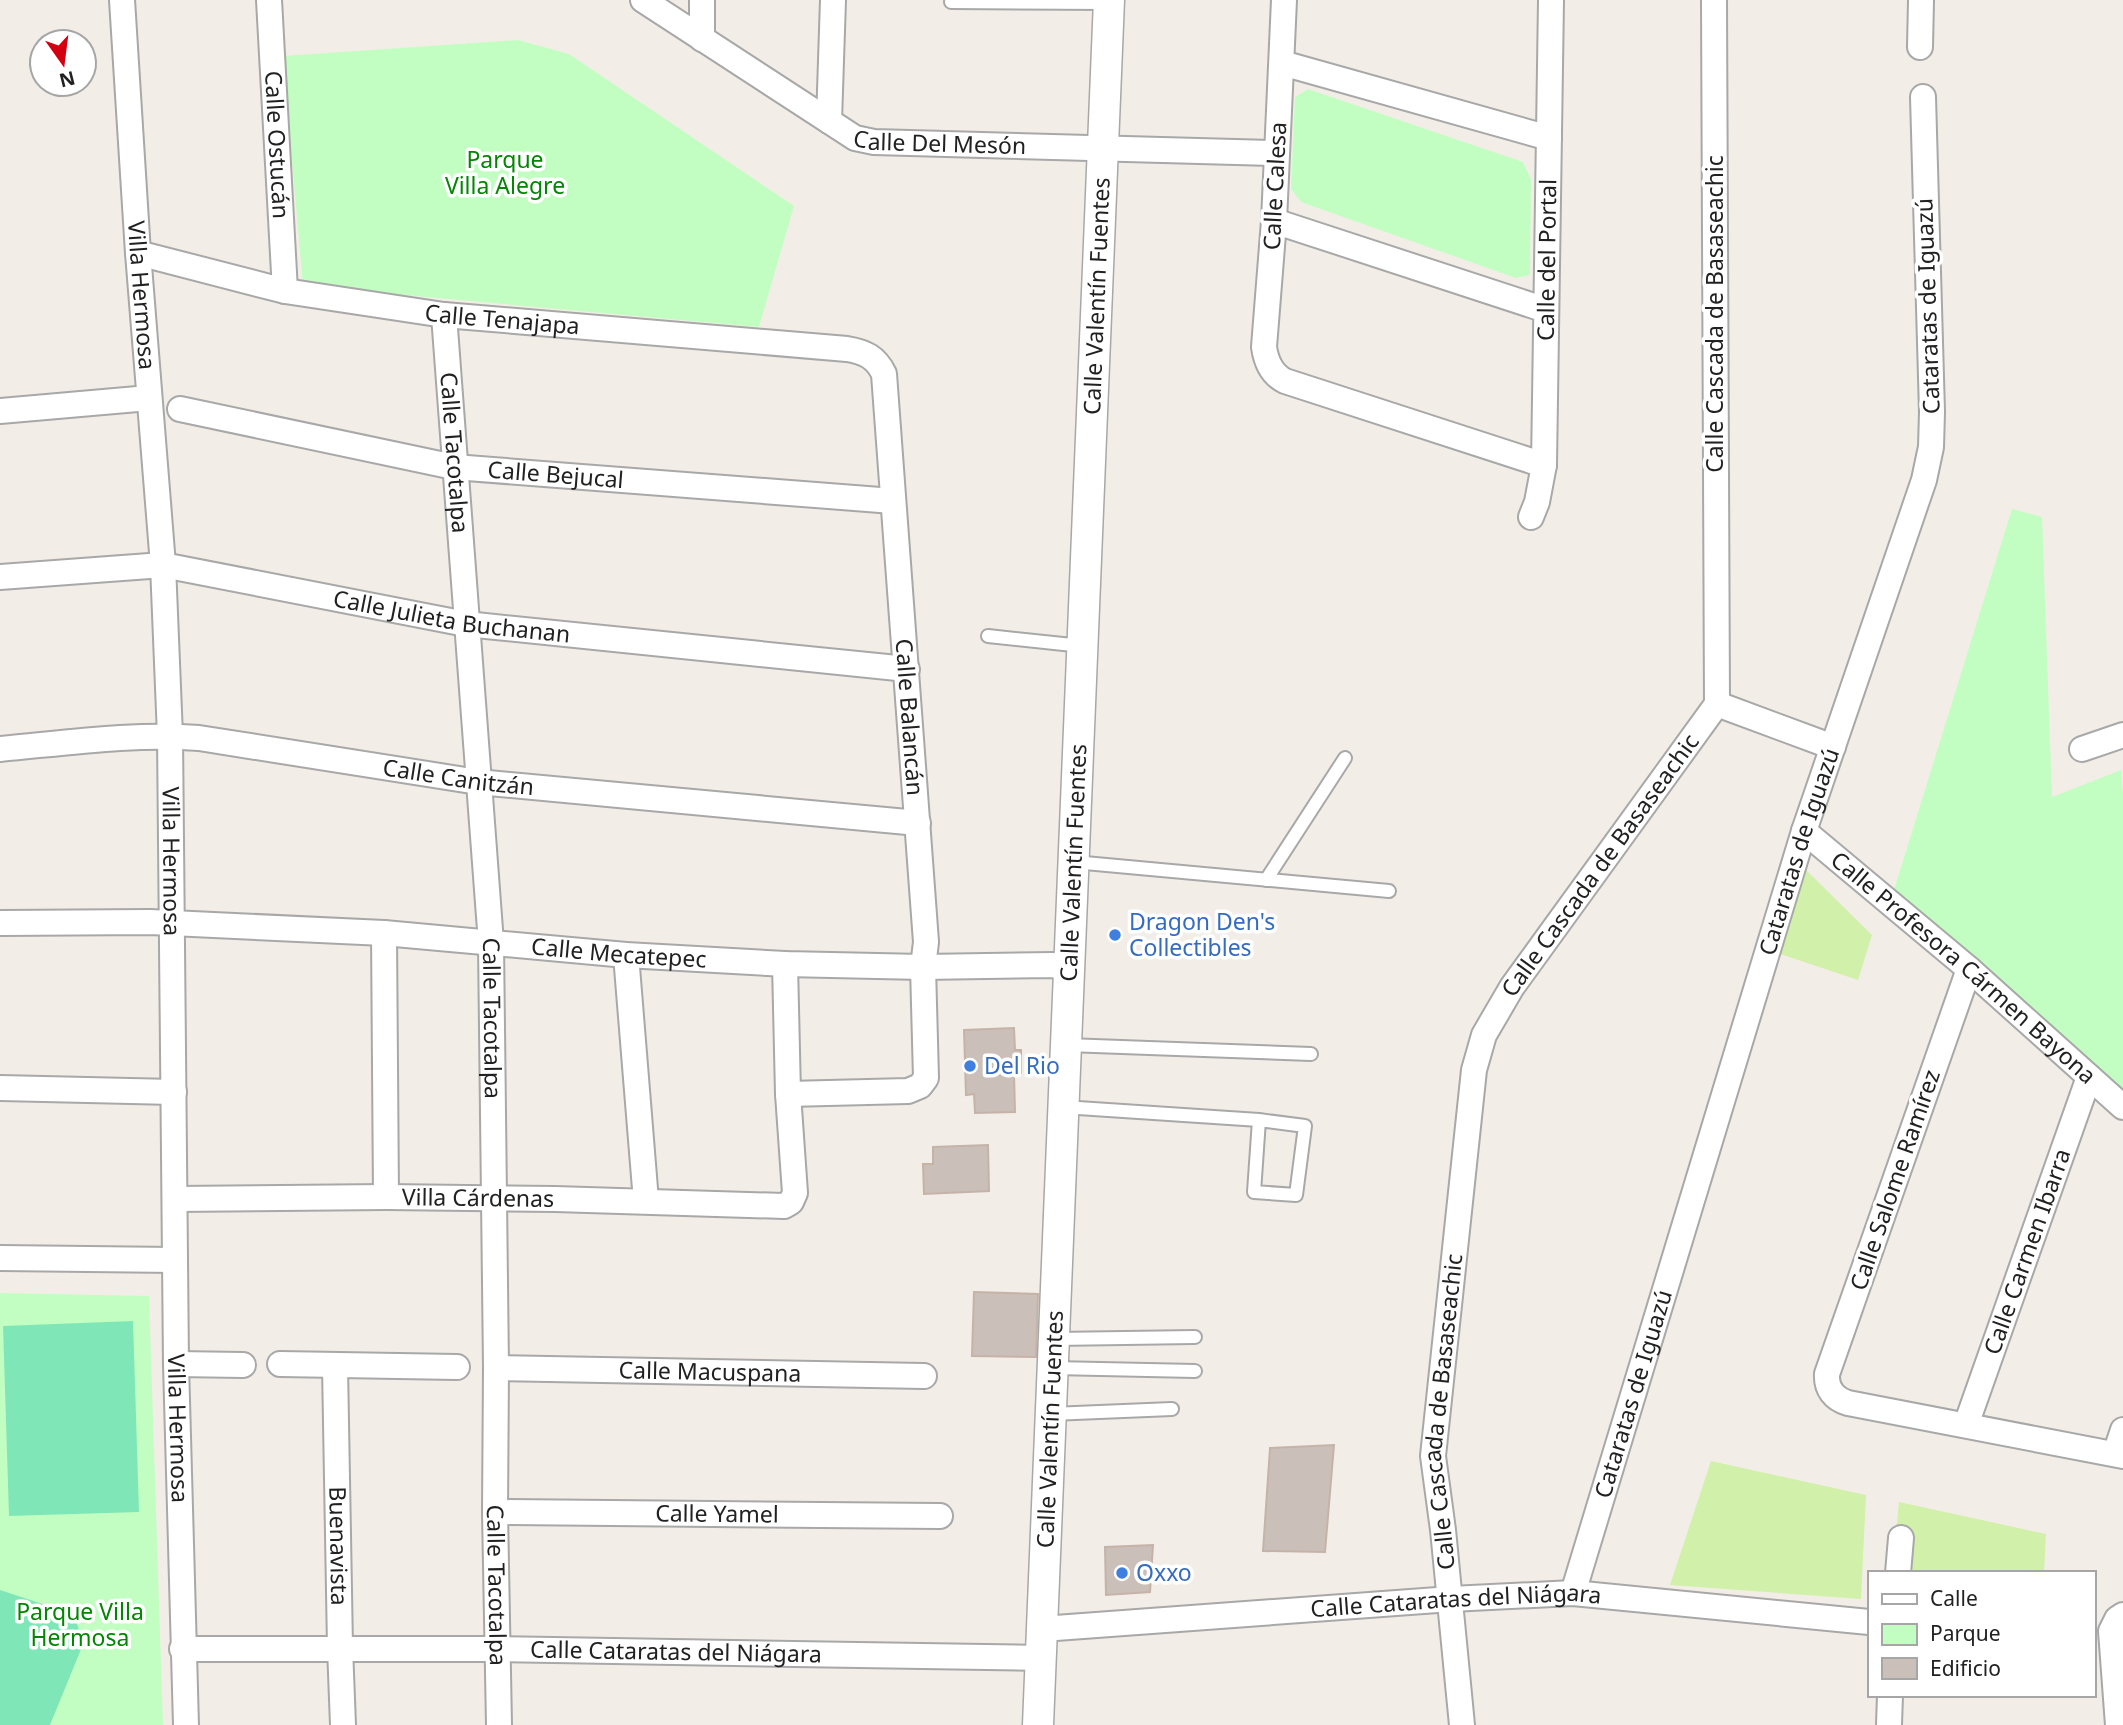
<svg xmlns="http://www.w3.org/2000/svg" width="2123" height="1725" font-family="'Noto Sans',sans-serif">
<style>
.grass{fill:#d1f0aa}
.park{fill:#c2fec2}
.pitch{fill:#7fe7b7}
.building{fill:#cbbfba;stroke:#c5b3a8;stroke-width:2}
.lines{fill:none;stroke-linecap:round;stroke-linejoin:round}
.service-casing{stroke:#a8a8a8;stroke-width:16}
.minor-casing{stroke:#a8a8a8;stroke-width:28}
.tertiary-casing{stroke:#a8a8a8;stroke-width:33}
.service{stroke:#fff;stroke-width:12}
.minor{stroke:#fff;stroke-width:24}
.tertiary{stroke:#fff;stroke-width:30}
.shop-dot{fill:#3f7fe0;stroke:#fff;stroke-width:2.5}
.labels{text-anchor:middle;stroke-width:7;stroke-linejoin:round;paint-order:stroke}
.street-label{font-size:23px;fill:#212121;stroke:#fff}
.park-label{font-size:23px;fill:#038604;stroke:#fff}
.shop-label{font-size:23px;fill:#366cbe;stroke:#fff;text-anchor:start}
</style>
<rect width="100%" height="100%" fill="#f2eee7"/>
<!-- grass -->
<path class="grass" d="M1805,869l67,66 -14,45 -81,-27z
M1711,1461l155,34 -5,104 -191,-14z
M1899,1502l147,32 -2,39h-152z"/>
<!-- park -->
<path class="park" d="M518,40l51,14 225,152 -35,121 -456,-41 -20,-230z
M1308,89l215,73 8,17 -1,96 -14,3 -215,-76 -10,-13 4,-92z
M2012,509l30,8 10,280 69,-27 2,24v301l-229,-205z
M0,1293l149,3 14,429h-163z"/>
<!-- pitch -->
<path class="pitch" d="M133,1321l6,191 -130,4 -6,-190z
M0,1590l73,24 11,28 -34,83h-50z"/>
<!-- building -->
<path class="building" d="M1014,1028l1,22h6v23h-7l1,39 -40,1 -1,-19 -8,1 -2,-65z
M988,1145l1,46 -65,3 -1,-30h10v-17z
M974,1292l64,2 -2,63 -64,-1z
M1334,1445l-9,107 -62,-1 7,-103z
M1153,1545l-3,47 -44,3 -1,-48z"/>
<g class="lines">
<defs>
<path id="service" d="M951,2l157,1
M988,636l94,10
M1074,862l315,29
M1266,880l79,-122
M1067,1045l244,9
M1063,1107l196,13 46,6 -9,69 -42,-3 5,-72
M1054,1339l141,-2
M1053,1368l142,3
M1051,1414l121,-5"/>
<g id="minor">
<path id="s1" d="M122,0l16,253 25,312 7,171 6,628 10,361"/>
<path id="s2" d="M269,0l16,291"/>
<path id="s3" d="M643,0l212,138 19,4 402,11"/>
<path d="M702,0v39"/>
<path d="M1284,0l-10,221 -10,126c2,14 7,27 21,34l259,84"/>
<path d="M1920,47l1,-47"/>
<path d="M1282,63l267,75"/>
<path d="M829,121l4,-121"/>
<path d="M1274,221l272,89"/>
<path id="s4" d="M138,253l147,38 159,24 403,34c18,3 29,8 37,25l42,568 -3,25 3,111 -6,8 -12,5 -120,3"/>
<path id="s5" d="M444,315l47,628 5,425 -1,144 4,213"/>
<path id="s6" d="M180,409l274,58 439,34"/>
<path d="M0,411l149,-13"/>
<path id="s7" d="M1531,517l6,-15 7,-37 7,-465"/>
<path id="s8" d="M0,577l163,-12 303,59 441,45"/>
<path d="M1717,704l116,43"/>
<path id="s9" d="M0,749c66,-6 133,-16 199,-11l279,44 440,41"/>
<path d="M2082,749l41,-14"/>
<path id="s10" d="M1804,831l165,138 154,138"/>
<path id="s11" d="M0,923l150,-1 234,11 242,22 159,9 138,3 130,-2 16,4"/>
<path d="M384,933l2,264"/>
<path d="M626,955l20,246"/>
<path d="M1969,969l-142,405c-1,15 7,25 21,29l275,53"/>
<path d="M0,1088l174,4"/>
<path id="s12" d="M175,1199l211,-2 169,2 229,7 7,-4 4,-9 -7,-99 -3,-130"/>
<path d="M0,1258l175,2"/>
<path d="M176,1364l67,1"/>
<path d="M280,1364l177,3"/>
<path id="s13" d="M335,1366l5,281 3,78"/>
<path id="s14" d="M496,1368l428,8"/>
<path id="s15" d="M1966,1425l123,-348"/>
<path d="M2115,1454l8,-24"/>
<path id="s16" d="M495,1512l445,4"/>
<path d="M1898,1573l3,-35"/>
<path id="s17" d="M1573,1593l231,-762 120,-351 7,-33 1,-35 -9,-315"/>
<path id="s18" d="M1042,1629l409,-30 122,-6 296,29"/>
<path id="s19" d="M182,1649h315l544,9"/>
<path id="s20" d="M1462,1725l-19,-195 -10,-74 41,-386 10,-35 28,-48 205,-283 -3,-704"/>
<path d="M1889,1725l1,-30"/>
<path d="M2118,1725l-7,-94 6,-12 6,-4"/>
</g>
<g id="tertiary">
<path id="s21" d="M1038,1725l71,-1725"/>
</g>
</defs>
<!-- service casing -->
<use href="#service" class="service-casing"/>
<!-- minor casing -->
<use href="#minor" class="minor-casing"/>
<!-- tertiary casing -->
<use href="#tertiary" class="tertiary-casing"/>
<!-- service -->
<use href="#service" class="service"/>
<!-- minor -->
<use href="#minor" class="minor"/>
<!-- tertiary -->
<use href="#tertiary" class="tertiary"/>
</g>
<!-- markers -->
<g class="shop-dot">
<circle cx="1115" cy="935" r="7"/>
<circle cx="970" cy="1066" r="7"/>
<circle cx="1122" cy="1573" r="7"/>
</g>
<g class="labels">
<!-- street labels -->
<g class="street-label">
<text dy="8" stroke="none"><textPath href="#s3" startOffset="338">Calle Del Mesón</textPath></text>
<text dy="8" stroke="none"><textPath href="#s2" startOffset="145">Calle Ostucán</textPath></text>
<text transform="translate(1275 186) rotate(-87)" y="8">Calle Calesa</text>
<text dy="8" stroke="none"><textPath href="#s7" startOffset="259">Calle del Portal</textPath></text>
<text dy="8" stroke="none"><textPath href="#s1" startOffset="296">Villa Hermosa</textPath></text>
<text dy="8" stroke="none"><textPath href="#s21" startOffset="1430">Calle Valentín Fuentes</textPath></text>
<text transform="translate(1928 306) rotate(-92)" y="8">Cataratas de Iguazú</text>
<text transform="translate(1715 314) rotate(-90)" y="8">Calle Cascada de Basaseachic</text>
<text dy="8" stroke="none"><textPath href="#s4" startOffset="371">Calle Tenajapa</textPath></text>
<text dy="8" stroke="none"><textPath href="#s5" startOffset="138">Calle Tacotalpa</textPath></text>
<text dy="8" stroke="none"><textPath href="#s6" startOffset="382">Calle Bejucal</textPath></text>
<text dy="8" stroke="none"><textPath href="#s8" startOffset="457">Calle Julieta Buchanan</textPath></text>
<text dy="8" stroke="none"><textPath href="#s4" startOffset="1108">Calle Balancán</textPath></text>
<text dy="8" stroke="none"><textPath href="#s9" startOffset="462">Calle Canitzán</textPath></text>
<text dy="8" stroke="none"><textPath href="#s17" startOffset="775">Cataratas de Iguazú</textPath></text>
<text dy="8" stroke="none"><textPath href="#s1" startOffset="863">Villa Hermosa</textPath></text>
<text dy="8" stroke="none"><textPath href="#s21" startOffset="863">Calle Valentín Fuentes</textPath></text>
<text dy="8" stroke="none"><textPath href="#s20" startOffset="901">Calle Cascada de Basaseachic</textPath></text>
<text dy="8" stroke="none"><textPath href="#s11" startOffset="620">Calle Mecatepec</textPath></text>
<text dy="8" stroke="none"><textPath href="#s10" startOffset="210">Calle Profesora Cármen Bayona</textPath></text>
<text dy="8" stroke="none"><textPath href="#s5" startOffset="705">Calle Tacotalpa</textPath></text>
<text transform="translate(1895 1180) rotate(-71)" y="8">Calle Salome Ramírez</text>
<text dy="8" stroke="none"><textPath href="#s12" startOffset="303">Villa Cárdenas</textPath></text>
<text dy="8" stroke="none"><textPath href="#s15" startOffset="184">Calle Carmen Ibarra</textPath></text>
<text dy="8" stroke="none"><textPath href="#s14" startOffset="214">Calle Macuspana</textPath></text>
<text dy="8" stroke="none"><textPath href="#s17" startOffset="208">Cataratas de Iguazú</textPath></text>
<text dy="8" stroke="none"><textPath href="#s20" startOffset="315">Calle Cascada de Basaseachic</textPath></text>
<text dy="8" stroke="none"><textPath href="#s1" startOffset="1430">Villa Hermosa</textPath></text>
<text dy="8" stroke="none"><textPath href="#s21" startOffset="296">Calle Valentín Fuentes</textPath></text>
<text dy="8" stroke="none"><textPath href="#s16" startOffset="222">Calle Yamel</textPath></text>
<text dy="8" stroke="none"><textPath href="#s13" startOffset="180">Buenavista</textPath></text>
<text dy="8" stroke="none"><textPath href="#s5" startOffset="1272">Calle Tacotalpa</textPath></text>
<text dy="8" stroke="none"><textPath href="#s18" startOffset="415">Calle Cataratas del Niágara</textPath></text>
<text dy="8" stroke="none"><textPath href="#s19" startOffset="494">Calle Cataratas del Niágara</textPath></text>
</g>
<!-- park labels -->
<g class="park-label">
<text x="505" y="168">Parque<tspan x="505" dy="26">Villa Alegre</tspan></text>
<text x="80" y="1620">Parque Villa<tspan x="80" dy="26">Hermosa</tspan></text>
</g>
<!-- shop labels -->
<g class="shop-label">
<text x="1129" y="930">Dragon Den's<tspan x="1129" dy="26">Collectibles</tspan></text>
<text x="984" y="1074">Del Rio</text>
<text x="1136" y="1581">Oxxo</text>
</g>
</g>
<!-- legend -->
<rect x="1868" y="1571" width="228" height="126" fill="#ffffff" stroke="#a6a6a6" stroke-width="2"/>
<rect x="1882" y="1594" width="35" height="10" fill="#ffffff" stroke="#a6a6a6" stroke-width="2"/>
<text x="1930" y="1606" font-size="21" fill="#212121">Calle</text>
<rect x="1882" y="1624" width="35" height="21" fill="#c2fec2" stroke="#a6a6a6" stroke-width="2"/>
<text x="1930" y="1641" font-size="21" fill="#212121">Parque</text>
<rect x="1882" y="1658" width="35" height="21" fill="#cbbfba" stroke="#a6a6a6" stroke-width="2"/>
<text x="1930" y="1676" font-size="21" fill="#212121">Edificio</text>
<!-- north arrow -->
<g transform="translate(63 63) rotate(166)"><circle r="33" fill="#ffffff" stroke="#a6a6a6" stroke-width="2"/>
<path d="M0-5L12 26L0 18L-12 26Z" fill="#d20010"/>
<text y="-10" font-size="19" font-weight="bold" text-anchor="middle" fill="#212121">N</text>
</g>
</svg>
